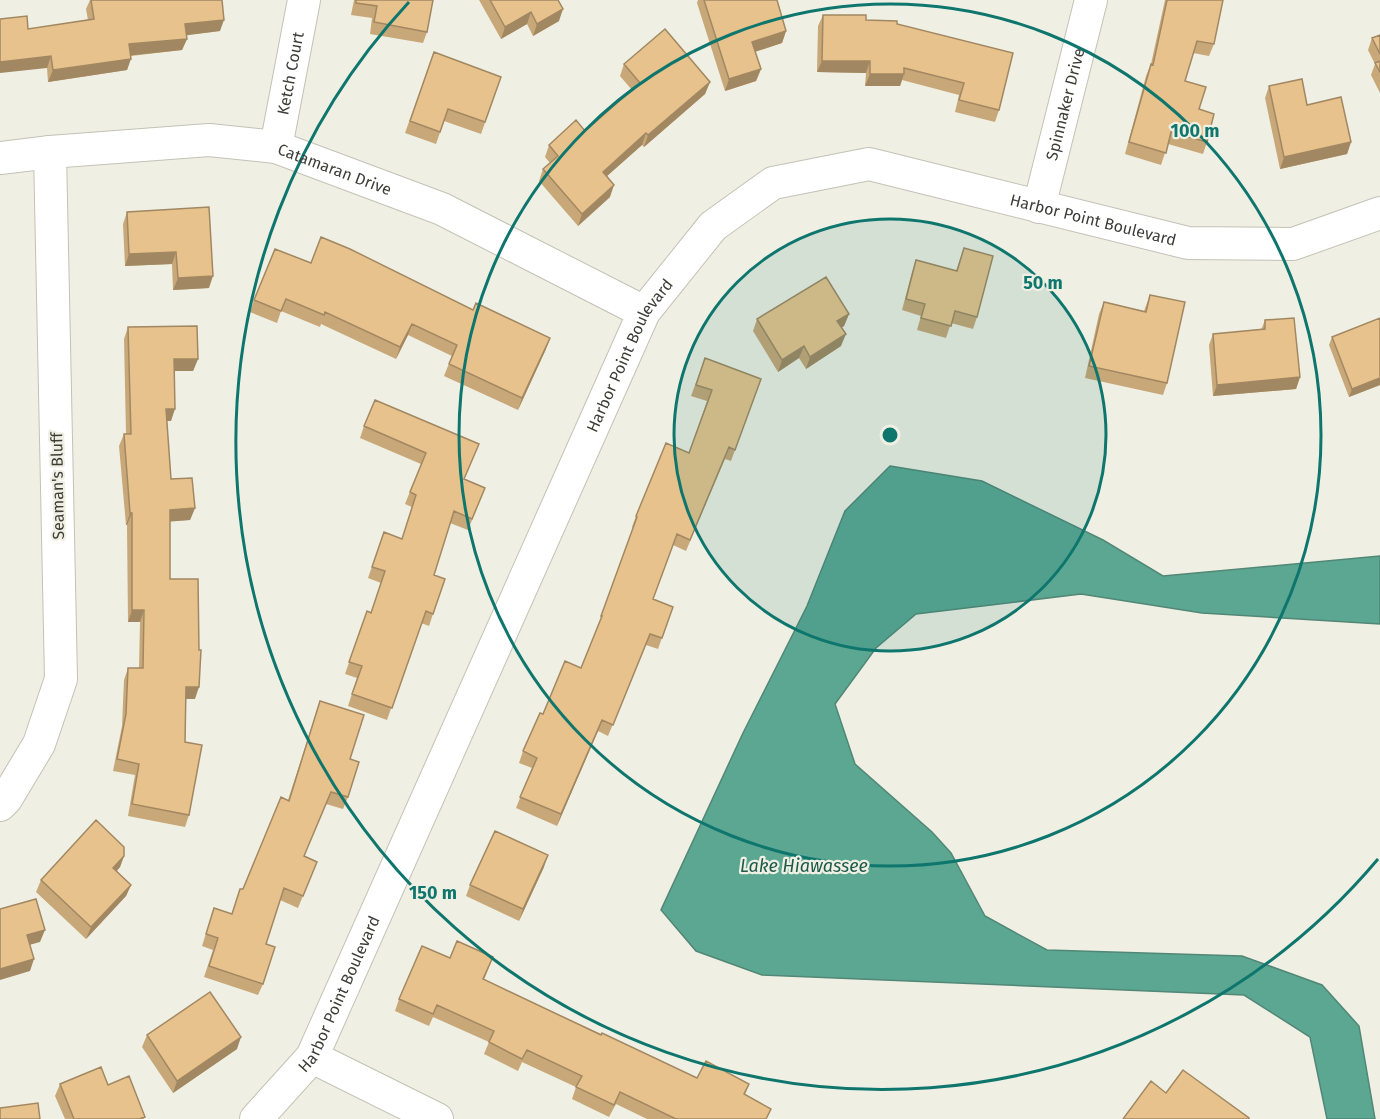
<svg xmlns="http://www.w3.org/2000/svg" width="1380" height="1119" font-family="'Fira Sans',sans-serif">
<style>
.water{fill:#5ba792;stroke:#528777;stroke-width:1.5}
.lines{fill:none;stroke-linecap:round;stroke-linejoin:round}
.street-casing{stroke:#c2c2b6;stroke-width:34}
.street{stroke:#fff;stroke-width:32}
.wall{fill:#c8a778}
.shaded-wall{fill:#a28862}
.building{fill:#e8c28c;stroke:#a28862;stroke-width:1.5}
.ring{fill:none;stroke:#0f766e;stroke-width:3}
.labels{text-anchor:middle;stroke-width:4.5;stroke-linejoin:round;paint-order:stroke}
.street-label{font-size:16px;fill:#3d3d38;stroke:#eff0e3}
.water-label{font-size:18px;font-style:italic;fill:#1d5a4b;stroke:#eff0e3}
.centre{fill:#0f766e;stroke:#eff0e3;stroke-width:3}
.ring-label{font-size:18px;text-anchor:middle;font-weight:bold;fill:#0f766e;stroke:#eff0e3;stroke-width:4.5;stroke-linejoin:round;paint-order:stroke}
</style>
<rect width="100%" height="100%" fill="#eff0e3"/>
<!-- water -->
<path class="water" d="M890,466l92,15 121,59 60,36 217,-20v68l-178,-11 -121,-19 -165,20 -40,34 -41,56 20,60 77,68 19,21 34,63 62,34 195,6 80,29 37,41 16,93h-48l-17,-82 -66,-42 -482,-20 -66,-24 -35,-41 82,-177 64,-127 38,-95z"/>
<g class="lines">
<defs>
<g id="street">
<path id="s1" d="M276,147l28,-147"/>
<path id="s2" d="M0,158l50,-6 159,-12 67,7 166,62 202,103"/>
<path id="s3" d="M1039,207l52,-207"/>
<path d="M0,805l6,-6 33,-55 22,-65 -11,-527"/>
<path d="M312,1057l125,62"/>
<path id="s4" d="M256,1119l56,-62 332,-745 69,-86 60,-43 96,-19 319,79 105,1 87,-31"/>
</g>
</defs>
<!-- street casing -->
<use href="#street" class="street-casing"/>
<!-- street -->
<use href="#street" class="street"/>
</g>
<!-- wall -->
<path class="wall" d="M90,0h132l-2,31 -34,4 1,4 -5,11 -51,6 -4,14 -79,12 -1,-14 -19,-39 60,-9 -2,-11z
M354,0h79l-6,32 -4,11 -53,-9 2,-16 -21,-3z
M479,0h80v21l-26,15 -6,-12 -26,15z
M698,0h79l9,31 -4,12 -27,9 6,17 -5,12 -31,10 -28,-88z
M1165,0h58l-9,44 -5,12 -16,-3 -8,28 14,28 8,33 -4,12 -35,-10 -7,21 -36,-11 21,-78 5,-12z
M823,15l74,9 102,86 -4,12 -40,-10 4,-17 -57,-15 -2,6h-35l1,-13 -49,-1 1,-46z
M1380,35v58l-9,-18 4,-11 -7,-14 4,-12z
M434,52l67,25 -20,57 -37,-13 -8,23 -31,-11z
M624,64l86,18 -5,12 -61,53 -2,-2 -35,31 3,21 -32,29 -39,-45 4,-12 7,-6 -5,-6 4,-12 36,-14 47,-41 -12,-14z
M1269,86l38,19 44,37 -4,12 -67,15 -15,-71z
M209,207v81l-36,2 -1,-26 -47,2 -2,-42 4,-12z
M964,248l13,69 -4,12 -22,-6 -5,15 -29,-8 4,-14 -19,-6 10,-38 4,-12 40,11z
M311,263l235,86 -28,61 -74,-34 8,-20 -44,-21 -12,24 -75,-35 -1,3 -39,-16 -4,12 -27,-11 4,-12z
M1150,295l17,88 -4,12 -78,-17 14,-64 5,-12 40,9z
M849,314l-5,12 -3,2v18l-35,23 -7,-11 -21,14 -25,-41 4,-12z
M1380,318v67l-31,12 -20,-52 3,-8z
M1265,320l35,57 -4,12 -83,7 -4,-51 4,-11 48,-4z
M128,327l70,32 -5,12h-19l-3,50h-4l4,58 24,29 -5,12 -20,1v58l25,120h-9l-1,43 4,73 -4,12 -57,-11 7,-41 -22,-4 9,-45 2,-46 4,-12h11l1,-46h-12l-1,-97h-1l-7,-79 5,-12h2l-2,-95z
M705,358l56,21 -30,82 -6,-2 -39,92 -13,-6 -20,54 20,8 -15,42 -12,-4 -38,91 -10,-5 -41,95 -41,-18 16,-40 -13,-5 4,-12 20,-37 38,-46 17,-41 35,-99 -1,-1 4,-11 53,-63 18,-52 -16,-5z
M364,426l115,18 -15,35 21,9 -17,42 -18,-7 -16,52 -1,39 -4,12 -8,-3 -34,97 -39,-14 9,-28 -12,-4 22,-63 4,1 10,-29 -13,-5 16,-46 18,7 10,-32 -7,-3 16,-40 -61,-26z
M320,701l30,58 -2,38 -5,12 -17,-5 -22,52 8,18 -14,34 -18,-8 -14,44 -3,40 -5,11 -54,-18 9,-27 -11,-4 12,-38 18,6 8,-25h3l45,-89z
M124,856l-4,11 -3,4 14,14 -5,11 -40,43 -50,-47 5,-12z
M544,867l-25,54 -53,-25 4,-11z
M493,957l-9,23 213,98 52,6 -4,11 22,24h-120l-31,-15 -7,13 -37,-18 4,-12 -54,-25 -4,9 -34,-17 5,-12 -56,-25 -4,9 -34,-15 4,-12 51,-41z
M147,1035l90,14 -64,44 -31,-46z
M60,1084l48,1 37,32 -1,2h-79l-10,-23z"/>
<!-- shaded-wall -->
<path class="shaded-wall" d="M563,9l-4,12 -26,15 4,-12z
M531,12l-4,12 -26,15 4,-12z
M224,20l-4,11 -39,5 4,-12z
M786,31l-4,12 -34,11 4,-12z
M187,39l-5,11 -57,6 4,-12z
M51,56l-4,12 -47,5v-11z
M131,59l-4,11 -79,12 5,-12z
M822,61h48l-4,12 -49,-1z
M761,69l-5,12 -31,10 4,-12z
M870,74h34l-4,12h-35z
M710,82l-5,12 -61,53 4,-12z
M646,133l-4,12 -44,39 5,-12z
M1351,142l-4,12 -67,15 4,-12z
M614,185l-4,12 -32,29 4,-12z
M176,252l-4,12 -47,2 4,-12z
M213,276l-4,12 -36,2 5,-12z
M849,314l-5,12 -11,7 4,-12z
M412,324l-4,11 -12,24 4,-12z
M846,334l-5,12 -35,23 4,-12z
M550,338l-4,11 -28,61 4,-12z
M804,346l-5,12 -21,14 4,-12z
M174,359h24l-5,12h-23z
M1300,377l-4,12 -83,7 4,-11z
M1380,378v7l-31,12 3,-8z
M166,409h9l-4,12h-10z
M195,508l-5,12 -25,2 5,-12z
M130,513h2l-5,12h-1z
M132,610h12l-4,12h-12z
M186,687h13l-4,12h-13z
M602,720l-4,11 -41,95 4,-12z
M548,855l-4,12 -25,54 4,-12z
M124,856l-4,11 -11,12 4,-11z
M131,885l-5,11 -40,43 5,-12z
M45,930l-5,12 -18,5 5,-12z
M34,959l-4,12 -30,9v-11z
M241,1037l-4,12 -64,44 4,-12z"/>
<!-- building -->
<path class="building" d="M91,0h131l2,20 -39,4 2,15 -58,5 2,15 -78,11 -2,-14 -51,6v-43l27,-3 1,13 66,-10z
M356,0h77l-6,32 -53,-10 3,-16 -21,-3z
M490,0h68l5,9 -26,15 -6,-12 -26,15z
M704,0h73l9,31 -34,11 9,27 -32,10z
M1167,0h56l-9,44 -17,-3 -12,40 21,6 -7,22 15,5 -7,28 -36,-10 -5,21 -37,-11 22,-78 2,1z
M823,15h43v5l31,1v3l116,29 -14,57 -40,-10 5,-17 -60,-15v6h-34v-13h-48z
M665,29l45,53 -62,53 -2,-2 -43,39 11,13 -32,29 -39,-45 15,-13 -9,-11 27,-25 9,11 55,-48 -16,-19z
M1380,35v19l-8,-16z
M434,52l67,25 -16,45 -37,-13 -8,23 -30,-11z
M1380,61v11l-5,-9z
M1302,79l5,26 34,-8 10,45 -67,15 -15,-71z
M209,207l4,69 -35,2 -2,-26 -47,2 -2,-42z
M321,237l29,12 123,61 3,-7 74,35 -28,60 -73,-34 8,-19 -45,-21 -12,23 -75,-35 -1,3 -38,-16 -5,12 -27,-11 21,-51 36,14z
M964,248l29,8 -16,61 -22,-6 -4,15 -30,-8 4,-14 -19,-5 10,-39 41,11z
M826,277l23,37 -12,7 9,13 -36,23 -6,-11 -22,14 -25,-41z
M1150,295l35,7 -18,81 -78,-17 15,-64 42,10z
M1294,318l6,59 -83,8 -4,-51 52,-5v-9z
M1380,318v60l-28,11 -20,-52z
M197,326l1,33h-24l1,50h-9l5,70 21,-1 3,30 -25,2v69h28l1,71h2l-2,37h-13l-1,55 17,3 -13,70 -57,-11 7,-40 -22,-5 9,-45 2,-46h15l1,-58h-12v-97h-2l-6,-79h7l-3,-107z
M705,358l56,21 -26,71 -6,-3 -39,93 -13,-6 -24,65 20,8 -11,31 -12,-4 -37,91 -11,-5 -41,94 -41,-17 17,-39 -14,-7 17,-38 3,1 22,-53 16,7 21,-52h-1l36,-99 -1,-1 30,-73 23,10 23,-63 -16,-5z
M375,400l104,44 -15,35 21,9 -13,31 -18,-8 -20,64 11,4 -12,35 -7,-3 -34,97 -40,-14 10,-28 -13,-4 18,-51 4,2 14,-42 -13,-4 12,-35 18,7 14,-44 -6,-3 16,-39 -62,-27z
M320,701l44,14 -14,44 9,3 -11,35 -17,-5 -27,64 13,6 -14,34 -19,-8 -18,56 9,3 -12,37 -54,-18 9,-28 -12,-4 8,-26 18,6 8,-25h3l38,-92 8,4z
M96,820l28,27v9l-11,12 18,17 -40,42 -50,-47z
M495,831l53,24 -25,54 -53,-24z
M36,899l9,31 -18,5 7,24 -34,10v-60z
M457,941l36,16 -10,22 118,56 1,-2 95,45 9,-17 43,23 -5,10 27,15 -5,10h-90l-56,-27 -6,13 -38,-18 6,-11 -55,-26 -5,9 -33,-17 5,-11 -57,-26 -4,9 -34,-15 23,-53 28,12z
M210,992l31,45 -64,44 -30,-46z
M101,1067l7,18 21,-9 16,41 -6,2h-65l-14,-35z
M1183,1070l66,48v1h-126l28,-38 15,12z
M38,1103l2,16h-40v-11z"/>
<!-- distance rings -->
<circle cx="890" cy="435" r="216" fill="#0f766e" fill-opacity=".12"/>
<g class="ring">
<circle cx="890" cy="435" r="216"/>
<circle cx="890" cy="435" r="431"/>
<path d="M1378 859A647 647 0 1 1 409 2"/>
</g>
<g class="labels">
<!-- street labels -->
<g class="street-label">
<text dy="6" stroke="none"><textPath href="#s1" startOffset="75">Ketch Court</textPath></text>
<text dy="6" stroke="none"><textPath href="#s3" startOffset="106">Spinnaker Drive</textPath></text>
<text dy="6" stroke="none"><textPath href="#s2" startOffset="340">Catamaran Drive</textPath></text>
<text dy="6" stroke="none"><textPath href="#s4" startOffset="1412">Harbor Point Boulevard</textPath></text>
<text dy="6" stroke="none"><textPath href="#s4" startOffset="854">Harbor Point Boulevard</textPath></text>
<text transform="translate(57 486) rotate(-91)" y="6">Seaman's Bluff</text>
<text dy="6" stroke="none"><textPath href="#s4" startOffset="152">Harbor Point Boulevard</textPath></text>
</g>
<!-- water labels -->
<g class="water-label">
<text x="804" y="872">Lake Hiawassee</text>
</g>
</g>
<circle cx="890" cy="435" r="9" class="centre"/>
<g class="ring-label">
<text x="1195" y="137">100 m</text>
<text x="1043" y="289">50 m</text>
<text x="433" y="899">150 m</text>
</g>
</svg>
